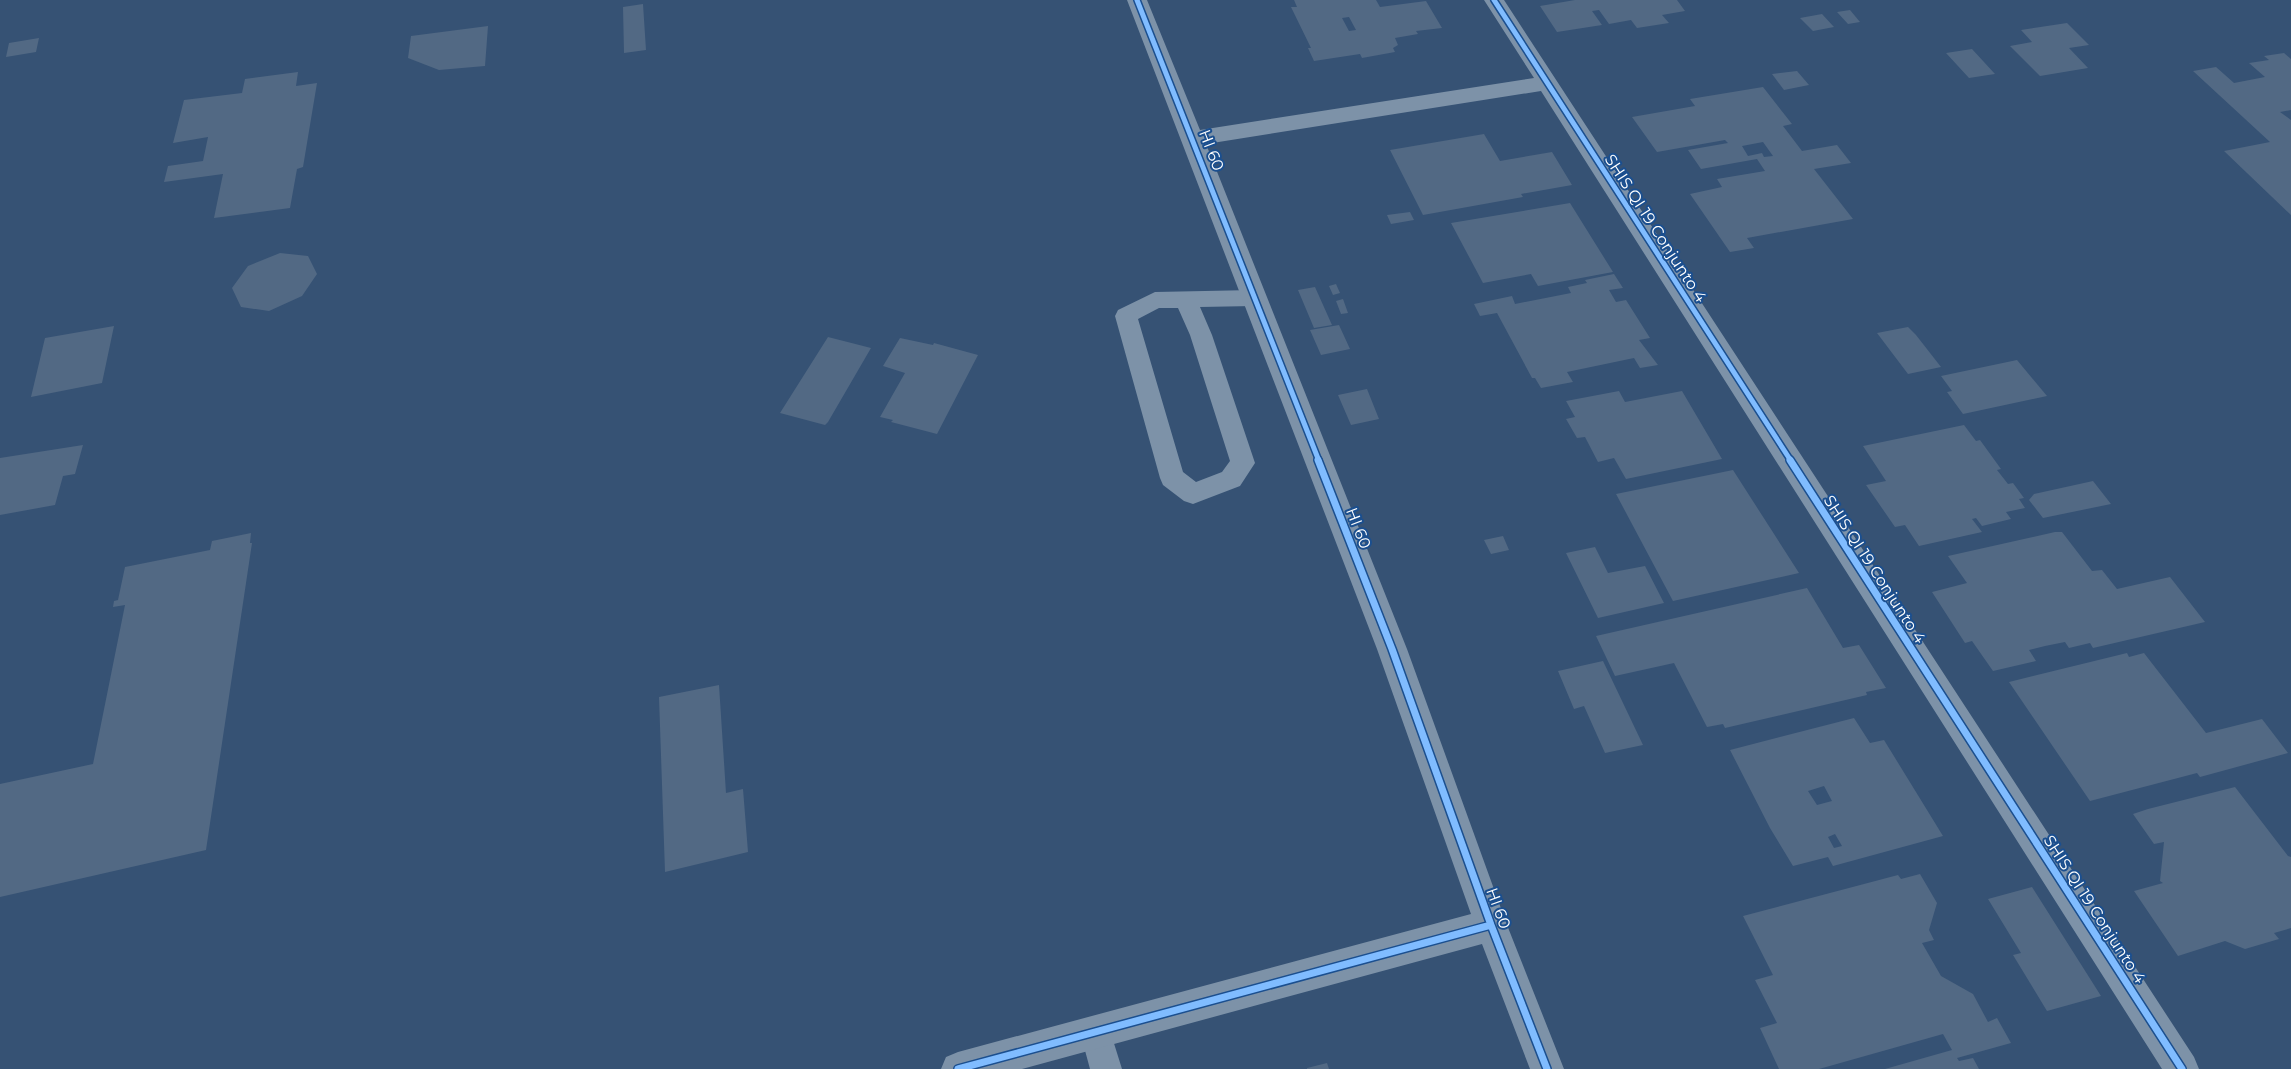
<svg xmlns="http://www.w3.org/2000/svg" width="2291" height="1069" font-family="Montserrat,sans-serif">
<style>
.building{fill:#526984;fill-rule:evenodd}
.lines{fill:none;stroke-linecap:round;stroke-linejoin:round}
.service{fill:#7d92a8;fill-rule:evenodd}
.minor{fill:#7d92a8;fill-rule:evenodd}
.cycleway-far1-casing{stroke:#1b4f8f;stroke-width:8}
.cycleway-casing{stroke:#1b4f8f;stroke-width:10}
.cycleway-far1{stroke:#80bcff;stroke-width:5}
.cycleway{stroke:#80bcff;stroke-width:7}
.labels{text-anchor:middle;stroke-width:4;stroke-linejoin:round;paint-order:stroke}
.street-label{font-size:16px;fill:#fff;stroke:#1b4f8f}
</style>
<rect width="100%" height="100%" fill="#365274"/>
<!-- building -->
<path class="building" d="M1294,0h82l4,7 46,-6 16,27 -26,3 2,3 -23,4 3,7 -5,3 2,4 -33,6 -2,-4 -46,7 -6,-13h3l-20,-41h6zM1349,17l7,13 -7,1 -7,-13z
M1575,0h102l8,11 -23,4 7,8 -32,5 -6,-8 -22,4 -10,-14 -7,1 10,14 -45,7 -17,-26z
M643,4l3,46 -22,3 -1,-46z
M1850,10l10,12 -12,2 -11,-12z
M1822,14l12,13 -21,4 -13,-13z
M2067,23l22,22 -20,3 19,20 -48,8 -30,-30 22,-4 -11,-12z
M488,26l-3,40 -46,4 -31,-12 3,-22z
M39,38l-3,14 -30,5 3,-14z
M1972,49l23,25 -26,4 -23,-25z
M2284,53l7,6v51l-11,2 11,8v95l-67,-64 46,-9 -77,-71 23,-4 18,16 31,-6 -16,-14 20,-3 -5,-4z
M1797,71l12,14 -25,5 -12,-16z
M298,72l-2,14 21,-3 -14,84 -6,2 -7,39 -76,10 9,-44 -59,8 4,-16 35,-5 5,-24 -35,6 11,-43 58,-7 3,-14z
M1763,87l29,37 -9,2 19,25 35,-6 14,18 -37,6 39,50 -106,19 7,10 -24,4 -40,-58 32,-7 -5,-8 48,-8 -8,-12 -56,10 -13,-19 40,-7 -3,-3 -68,12 -25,-35 63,-11 -5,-7zM1763,142l10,14 -9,1 -2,-4 -14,3 -6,-10z
M1484,134l16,27 52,-9 20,33 -51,9 2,3 -100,18 -33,-65z
M1570,203l43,69 -75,14 -7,-12 -48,9 -32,-60z
M1410,212l4,8 -23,4 -4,-9z
M280,253l28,3 9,18 -15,22 -33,15 -28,-4 -9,-19 16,-22z
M1614,274l9,14 -14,2 7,12 10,-2 24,38 -11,2 19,25 -18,3 -6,-10 -67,14 6,10 -32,6 -6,-10h-3l-35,-65 -17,3 -6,-12 38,-8 3,8 56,-11 -3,-6 19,-4 -2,-3z
M1336,284l4,9 -7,2 -4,-9z
M1315,287l17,38 -18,3 -16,-38z
M1343,299l5,14 -7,1 -5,-13z
M1339,325l11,24 -29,6 -11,-25z
M114,326l-12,57 -71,14 14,-59z
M1908,327l8,8 25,32 -33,7 -31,-41z
M828,337l43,11 -43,74 -3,3 -45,-12z
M900,338l33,7 1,-2 44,12 -41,79 -46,-12 2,-2 -13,-3 25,-44 -22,-7z
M2017,360l30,36 -84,18 -16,-22 5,-1 -11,-15z
M1367,389l12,30 -28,6 -13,-30z
M1619,391l6,11 57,-11 40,68 -96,20 -12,-21 -16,4 -13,-25 -8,1 -11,-19 9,-2 -9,-16z
M1964,425l12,16 4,-1 21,29 -4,1 11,14 5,-1 11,15 -5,1 6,9 -19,4 5,7 -29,7 -6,-8 -4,1 10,13 -63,14 -14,-21 -10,2 -29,-42 20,-4 -23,-35z
M83,445l-8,29 -12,2 -8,29 -55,10v-57z
M1733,470l66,103 -126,28 -57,-107z
M2093,481l18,23 -68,14 -14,-18 5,-6z
M2055,532h7l30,39 10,-1 15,19 53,-12 35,45 -112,26 -3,-5 -21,5 -4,-6 -20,4 -16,4 7,11 -43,10 -21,-30 -7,2 -33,-51 35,-9 -19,-27z
M251,533l-1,10h2l-46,307 -206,47v-113l93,-20 32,-159 -12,2 1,-6 4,-1 7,-33 85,-17 2,-9z
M1503,536l6,14 -18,4 -7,-14z
M1595,547l13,26 37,-7 19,37 -66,15 -32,-65z
M1807,588l36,60 16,-3 27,43 -20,4 1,3 -142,33 -2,-4 -16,3 -33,-64 -59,13 -19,-40z
M2127,653l2,4 15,-4 62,80 56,-14 26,34 -88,24 -3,-4 -107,28 -81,-119z
M1603,661l40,84 -38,8 -21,-47 -10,3 -16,-38z
M719,685l7,108 17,-4 5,63 -83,20 -6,-175z
M1854,718l16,25 14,-3 59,96 -110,30 -5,-9 -35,9 -23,-38 -40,-78zM1824,786l8,15 -15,4 -9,-14zM1835,834l7,12 -8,2 -6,-11z
M2235,787l53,69 3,1v71l-17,5 5,6 -34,10 -20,-8 -47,15 -44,-65 29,-8 -3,-2 4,-39 -10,2 -21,-30 15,-5z
M1920,874l17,29 -8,27 5,10 -12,3 19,33 32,18 15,28 9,-4 14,25 -54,15 2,3 14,-3 6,11h-94l67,-19 -9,-16 -124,35h-40l-19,-41 17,-5 -22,-43 18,-5 -30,-59 155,-41 3,4z
M2032,887l69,109 -54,15 -34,-56 8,-2 -33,-54z
M1327,1063l2,6h-22v-1z"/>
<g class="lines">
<!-- service -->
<path class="service" d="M1254,290l8,2 3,6 -3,6 -8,2 -54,1 12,28 43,128 -15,23 -47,18 -9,-3 -21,-16 -3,-7 -45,-162 3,-6 37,-18zM1159,308h19l12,27 40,126 -8,11 -26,10 -13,-10 -45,-153z
M1096,1016l11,5 15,48h-32l-10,-37 5,-11z"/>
<!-- minor -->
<path class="minor" d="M1127,0h20l53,130 334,-52 -50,-78h20l690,1057 5,12h-37l-621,-978 -335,53 201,505 100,276 57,144h-34l-48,-125 -460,125h-81l5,-12 12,-5 513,-138 -94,-265z"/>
<defs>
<path id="cycleway-far1" d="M1137,0l182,461
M1494,0l297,461"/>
<path id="cycleway" d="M1318,460l74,189 99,276 56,144
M1790,460l392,609
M958,1069l533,-144"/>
</defs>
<!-- cycleway-far1 casing -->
<use href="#cycleway-far1" class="cycleway-far1-casing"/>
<!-- cycleway casing -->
<use href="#cycleway" class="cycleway-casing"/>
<!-- cycleway-far1 -->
<use href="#cycleway-far1" class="cycleway-far1"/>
<!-- cycleway -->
<use href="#cycleway" class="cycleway"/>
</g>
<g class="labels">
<!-- street labels -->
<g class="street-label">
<text transform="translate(1212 150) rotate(69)" y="6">HI 60</text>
<text transform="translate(1656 228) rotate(57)" y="6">SHIS QI 19 Conjunto 4</text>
<text transform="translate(1359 528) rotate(69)" y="6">HI 60</text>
<text transform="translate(1875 569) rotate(57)" y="6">SHIS QI 19 Conjunto 4</text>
<text transform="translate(1499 908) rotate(70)" y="6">HI 60</text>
<text transform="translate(2095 909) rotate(57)" y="6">SHIS QI 19 Conjunto 4</text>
</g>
</g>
</svg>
